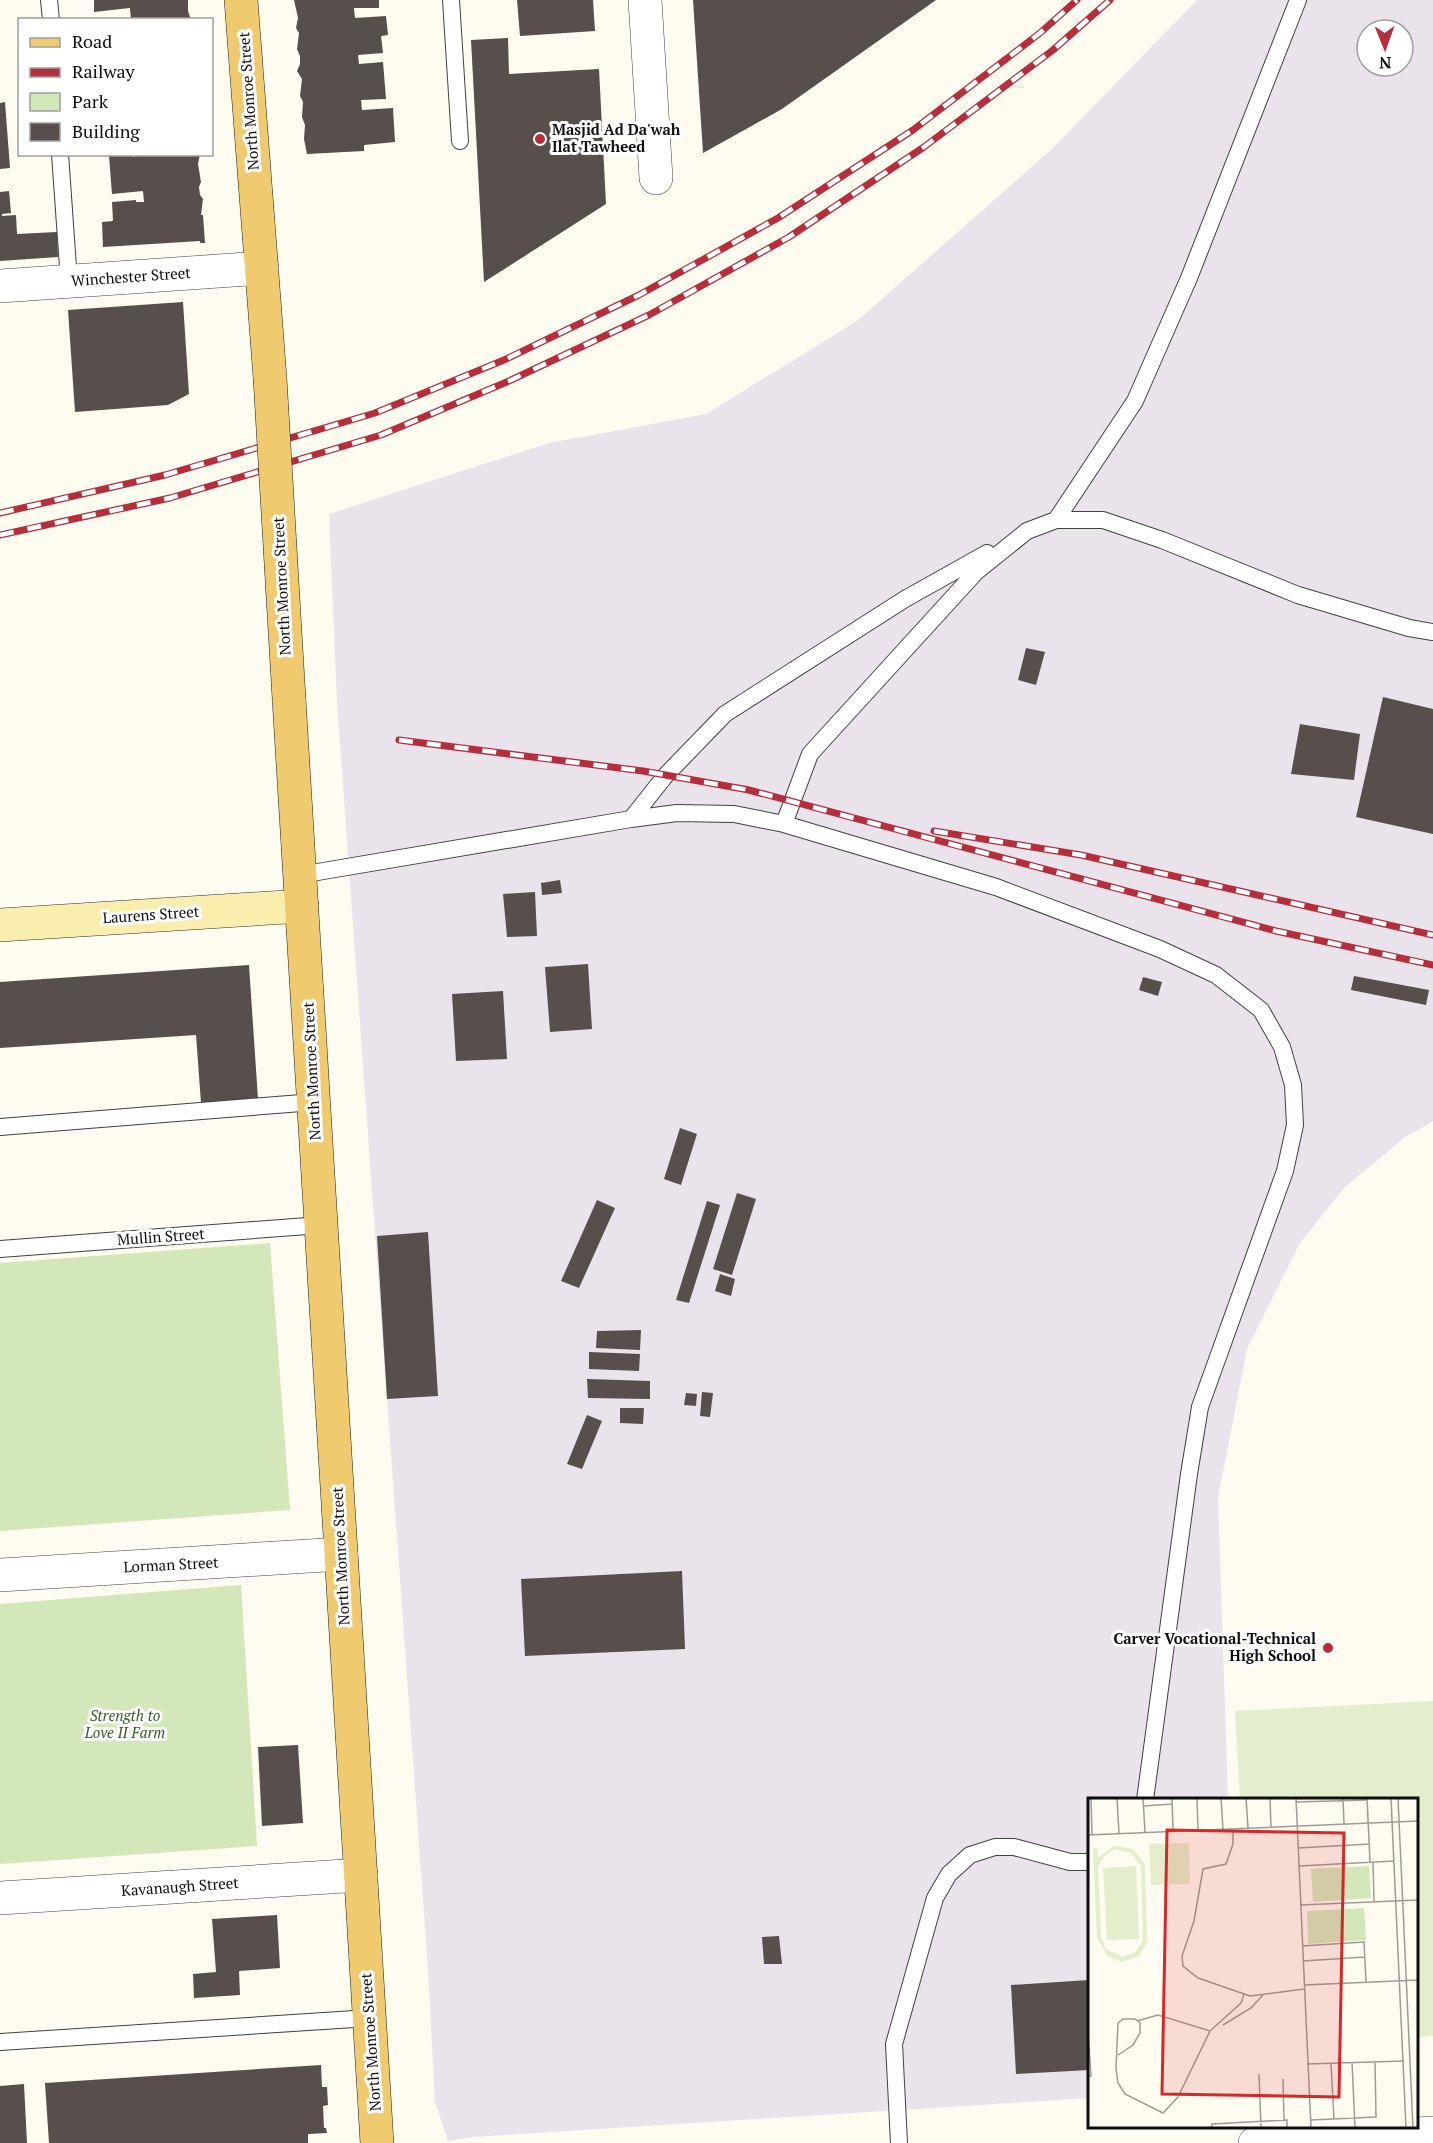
<svg xmlns="http://www.w3.org/2000/svg" width="1433" height="2143" font-family="'PT Serif',serif">
<style>
.industrial{fill:#ebe3ec;fill-rule:evenodd}
.green{fill:#d4e7bb}
.pitch{fill:#e4eecc}
.building{fill:#564f4b}
.lines{fill:none;stroke-linecap:round;stroke-linejoin:round}
.lane-casing{stroke:#414141;stroke-width:18}
.street-casing{stroke:#414141;stroke-width:34}
.secondary-casing{stroke:#303030;stroke-width:34}
.primary-casing{stroke:#1f1f1f;stroke-width:34}
.lane{stroke:#fff;stroke-width:16}
.street{stroke:#fff;stroke-width:33}
.secondary{stroke:#faeeaf;stroke-width:33}
.primary{stroke:#f0ca6e;stroke-width:33}
.rail-casing{stroke:#b62e3b;stroke-width:7}
.rail{stroke:#fff;stroke-width:4.5;stroke-dasharray:14;stroke-linecap:butt}
.primary-bridge-casing{stroke:#1f1f1f;stroke-width:34;stroke-linecap:butt}
.primary-bridge{stroke:#f0ca6e;stroke-width:33}
.poi-dot{fill:#b62e3b;stroke:#fff;stroke-width:2}
.labels{text-anchor:middle;stroke-width:6;stroke-linejoin:round;paint-order:stroke}
.street-label{font-size:15px;fill:#0e0e0e;stroke:#fff}
.poi-label{font-size:15px;font-weight:bold;fill:#0e0e0e;stroke:#fff;text-anchor:start}
.park-label{font-size:15px;font-style:italic;fill:#326222;stroke:#fff}
.inset-road{fill:none;stroke:#9e9c96;stroke-width:1.5}
.view{fill:#d62828;fill-opacity:0.15;stroke:#d62828;stroke-width:3}
.inset-edge{fill:none;stroke:#0e0e0e;stroke-width:3}
</style>
<rect width="100%" height="100%" fill="#fefbf0"/>
<!-- industrial -->
<path class="industrial" d="M1197,0h236v1121l-29,17 -60,50 -44,55 -53,106 -29,148 10,302 -138,1 -1,298 -615,39 -26,4 -13,-39 -7,-133 -91,-1267 -8,-188 220,-71 157,-29 151,-93 195,-172zM1367,30h36v36h-36z"/>
<!-- green -->
<path class="green" d="M270,1243l20,267 -290,21v-268z
M241,1585l16,261 -257,18v-260z"/>
<!-- pitch -->
<path class="pitch" d="M1433,1701v335l-16,1 -1,-237 -176,-1 -5,-88z"/>
<!-- building -->
<path class="building" d="M94,0h94v11l3,9h-60l-1,-12 -36,4z
M294,0h85v8h-25l1,10 31,-2 2,19 -7,1 2,17 -25,2 1,9 24,-2 3,37 -25,1 1,10 31,-2 2,34 -31,3v6l-57,3 -3,-15 1,-14 -3,-8 1,-15 -3,-6 2,-17 -5,-8 3,-7v-8l-3,-7 2,-16 -3,-5 2,-10z
M517,0h76l2,31 -75,5z
M693,0h243l-154,109 -79,44z
M508,38l1,36 90,-5 7,135 -122,78 -13,-242z
M5,102l5,66 -10,1v-66z
M140,154h60l-2,10 3,18 -2,5 1,8 3,4 -2,16h2l2,28h-5v-2l-97,6 -1,-25 11,-1 -1,-19 24,-2v2h8l-1,-11 -31,3 -3,-38 23,-1 1,2z
M9,191l2,22 -9,1v2l14,-1 1,19 40,-2 1,25 -58,4v-69z
M183,302l6,92 -21,11 -93,7 -7,-102z
M1026,648l19,4 -9,33 -18,-5z
M1383,697l50,12v125l-77,-17z
M1300,724l60,10 -6,46 -63,-6z
M560,880l2,13 -20,2 -1,-12z
M535,892l2,44 -30,1 -4,-43z
M588,964l4,65 -42,3 -5,-65z
M249,965l9,134 -57,4 -5,-68 -196,13v-66z
M1354,976l75,14 -3,15 -75,-15z
M1143,977l19,5 -4,14 -19,-6z
M503,991l4,68 -51,2 -4,-67z
M680,1128l17,6 -16,51 -17,-6z
M737,1193l19,6 -24,76 -19,-6z
M597,1200l18,8 -36,80 -18,-7z
M707,1201l13,4 -31,98 -13,-3z
M428,1232l10,164 -51,3 -10,-163z
M720,1274l15,5 -4,17 -16,-5z
M641,1330l-1,20 -44,-2 1,-17z
M589,1352l51,2 -1,17 -50,-2z
M587,1379l63,2v18l-62,-1z
M702,1392l11,1 -3,24 -10,-1z
M686,1393l11,1 -1,12 -12,-1z
M620,1408h24l-1,16 -23,-1z
M587,1415l15,6 -20,48 -15,-5z
M682,1571l3,78 -160,7 -4,-77z
M298,1745l5,78 -41,3 -4,-79z
M277,1915l3,53 -41,3 1,24 -46,3 -1,-24 23,-2 -4,-53z
M779,1936l3,28h-18l-2,-27z
M1089,1980v90l-73,4 -5,-89z
M321,2065l1,22h5l1,18 -5,1 1,22h2l1,5 -19,1v9h-259l-4,-60z
M24,2084l3,59h-27v-57z"/>
<g class="lines">
<defs>
<path id="lane" d="M49,0l2,20
M451,0l9,141
M60,154l9,127
M1056,520l79,-119 54,-123 109,-278
M631,819l35,-44 59,-61 180,-115 82,-46
M784,824l26,-70 166,-182 51,-41 29,-11h47l59,20 136,55 111,33 24,4
M300,875l331,-56 46,-6 57,1 50,10 212,63 164,62 56,26 45,35 21,37 11,38 2,40 -10,46 -85,236 -11,67 -44,326
M0,1127l314,-25
M0,1249l321,-24
M0,2042l370,-24
M899,2143l-5,-99 41,-146 14,-24 21,-19 25,-8h19l56,15h20"/>
<path id="street" d="M645,0l11,178
M0,286l262,-18
M0,1575l341,-21
M0,1898l361,-23
M1255,2143l178,-10"/>
<path id="secondary" d="M0,925l302,-19"/>
<path id="primary" d="M241,0l29,378
M289,699l88,1444"/>
</defs>
<!-- lane casing -->
<use href="#lane" class="lane-casing"/>
<!-- street casing -->
<use href="#street" class="street-casing"/>
<!-- secondary casing -->
<use href="#secondary" class="secondary-casing"/>
<!-- primary casing -->
<use href="#primary" class="primary-casing"/>
<!-- lane -->
<use href="#lane" class="lane"/>
<!-- street -->
<use href="#street" class="street"/>
<!-- secondary -->
<use href="#secondary" class="secondary"/>
<!-- primary -->
<use href="#primary" class="primary"/>
<defs>
<path id="rail" d="M0,513l165,-38 210,-62 129,-53 135,-65 139,-77 135,-88 127,-97 37,-33
M0,535l170,-37 211,-63 128,-54 140,-66 140,-78 135,-90 129,-97 57,-50
M399,740l244,31 106,19 527,141 157,34
M934,831l147,24 352,80"/>
</defs>
<!-- rail casing -->
<use href="#rail" class="rail-casing"/>
<!-- rail -->
<use href="#rail" class="rail"/>
<defs>
<path id="primary-bridge" d="M270,378l19,321"/>
</defs>
<!-- primary-bridge casing -->
<use href="#primary-bridge" class="primary-bridge-casing"/>
<!-- primary-bridge -->
<use href="#primary-bridge" class="primary-bridge"/>
</g>
<!-- markers -->
<g class="poi-dot">
<circle cx="540" cy="139" r="6"/>
<circle cx="1328" cy="1648" r="6"/>
</g>
<g class="labels">
<!-- street labels -->
<g class="street-label">
<text transform="translate(249 101) rotate(-94)" y="5">North Monroe Street</text>
<text transform="translate(131 277) rotate(-4)" y="5">Winchester Street</text>
<text transform="translate(282 586) rotate(-93)" y="5">North Monroe Street</text>
<text transform="translate(151 915) rotate(-4)" y="5">Laurens Street</text>
<text transform="translate(312 1071) rotate(-93)" y="5">North Monroe Street</text>
<text transform="translate(161 1237) rotate(-4)" y="5">Mullin Street</text>
<text transform="translate(341 1556) rotate(-93)" y="5">North Monroe Street</text>
<text transform="translate(171 1565) rotate(-3)" y="5">Lorman Street</text>
<text transform="translate(180 1887) rotate(-4)" y="5">Kavanaugh Street</text>
<text transform="translate(371 2042) rotate(-94)" y="5">North Monroe Street</text>
</g>
<!-- poi labels -->
<g class="poi-label">
<text x="552" y="135">Masjid Ad Da'wah<tspan x="552" dy="17">Ilat Tawheed</tspan></text>
<text x="1316" y="1644" text-anchor="end">Carver Vocational-Technical<tspan x="1316" dy="17">High School</tspan></text>
</g>
<!-- park labels -->
<g class="park-label">
<text x="125" y="1721">Strength to<tspan x="125" dy="17">Love II Farm</tspan></text>
</g>
</g>
<!-- overview -->
<g transform="translate(1088 1798)">
<rect width="330" height="330" fill="#fefbf0"/>
<path d="M281,68l2,32 -58,4 -2,-33zM276,110l2,32 -58,4 -1,-33z" fill="#d4e7bb"/>
<path d="M101,45l1,41 -39,1 -2,-41zM26,48l19,3 12,16 2,77 -8,14 -17,6 -15,-7 -10,-18 -4,-89h4l1,10zM27,51l16,4 10,13 2,75 -7,11 -14,5 -16,-8 -5,-12 -3,-70 6,-11zM48,68l3,73 -32,1 -4,-72z" fill="#e4eecc" fill-rule="evenodd"/>
<path class="inset-road" d="M3,0l1,37M29,0l2,36M55,0l2,34M84,0l1,33M109,0l1,32M133,0l2,31M158,0l2,30M182,0l1,29M208,0l15,330M255,0l1,26M279,0l3,64M303,0l15,330M310,0l15,330M208,4l72,-2M56,8l28,-2M145,31v15l-7,20 -23,5 -9,52 -12,35 1,10 15,12 52,18 54,-7M0,37l330,-14M210,50l72,-4M285,64l1,40M211,68l95,-5M212,107l118,-5M214,148l62,-4 2,40M215,163l62,-4M216,187l114,-5M49,223l21,-6 52,16 31,-28 3,-9M135,227l28,-17 12,-13M0,234l3,44h-3M30,257l15,-10 7,-12v-10l-5,-4h-12l-5,4 -2,45 2,15 7,11 38,19 15,-16 32,-66M264,264l3,66M243,265l3,56M219,266l97,-3M171,276l2,54M195,281l1,41M223,322l65,-3 -1,-56M124,330v-4l75,-4v8"/>
<path class="view" d="M79,32l177,3 -5,264 -177,-3z"/>
<rect width="330" height="330" class="inset-edge"/>
</g>
<!-- legend -->
<rect x="18" y="18" width="195" height="138" fill="#ffffff" stroke="#9f9f9f" stroke-width="1.5"/>
<rect x="30" y="38" width="30" height="9" fill="#f0ca6e" stroke="#9f9f9f" stroke-width="1.5"/>
<text x="72" y="48" font-size="18" fill="#0e0e0e">Road</text>
<rect x="30" y="68" width="30" height="9" fill="#b62e3b" stroke="#9f9f9f" stroke-width="1.5"/>
<text x="72" y="78" font-size="18" fill="#0e0e0e">Railway</text>
<rect x="30" y="93" width="30" height="18" fill="#d4e7bb" stroke="#9f9f9f" stroke-width="1.5"/>
<text x="72" y="108" font-size="18" fill="#0e0e0e">Park</text>
<rect x="30" y="123" width="30" height="18" fill="#564f4b" stroke="#9f9f9f" stroke-width="1.5"/>
<text x="72" y="138" font-size="18" fill="#0e0e0e">Building</text>
<!-- north arrow -->
<g transform="translate(1385 48) rotate(179)"><circle r="28" fill="#ffffff" stroke="#9f9f9f" stroke-width="1.5"/>
<path d="M0-4.5L10 22L0 15L-10 22Z" fill="#b62e3b"/>
<text y="-9" font-size="16" font-weight="bold" text-anchor="middle" fill="#0e0e0e">N</text>
</g>
</svg>
